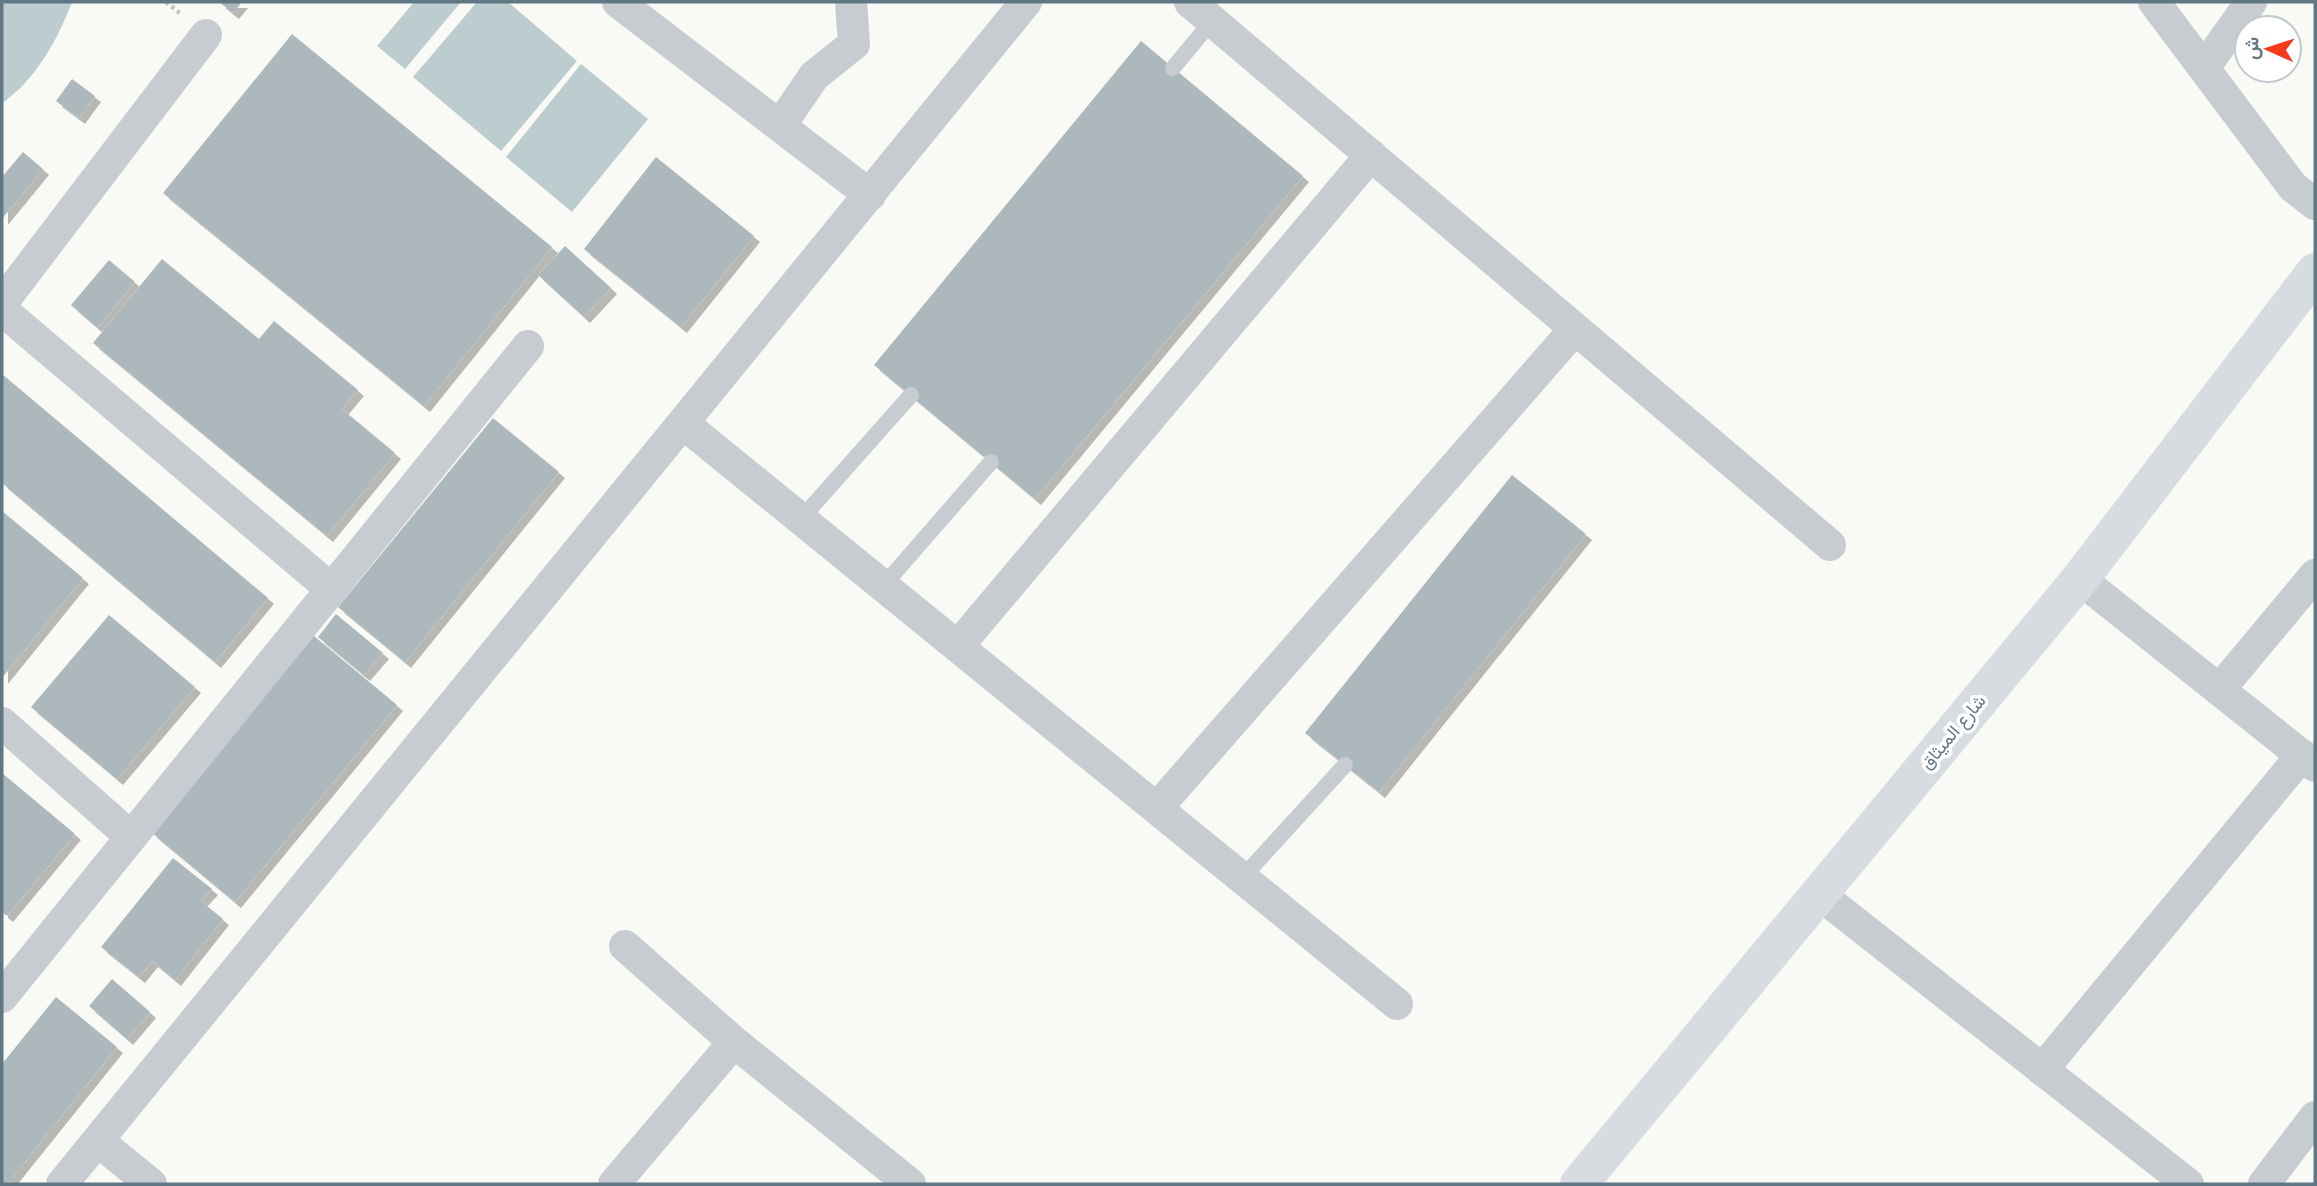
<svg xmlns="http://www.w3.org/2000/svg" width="2317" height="1186" font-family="Overpass,Vazirmatn,sans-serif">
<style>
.water{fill:#bdcccf}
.building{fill:#acb8bc;filter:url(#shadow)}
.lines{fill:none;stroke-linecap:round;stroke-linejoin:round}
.path{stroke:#c0c4c5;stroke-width:4.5;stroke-dasharray:3.5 3.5;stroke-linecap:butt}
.lane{stroke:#c6cccf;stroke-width:16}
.street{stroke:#c6cccf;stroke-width:32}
.secondary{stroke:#d6dcdf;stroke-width:38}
.labels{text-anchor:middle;stroke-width:7;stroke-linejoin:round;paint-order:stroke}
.street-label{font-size:18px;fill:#617884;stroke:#fff}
</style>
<defs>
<filter id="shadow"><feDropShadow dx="6" dy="6" stdDeviation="0" flood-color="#0004"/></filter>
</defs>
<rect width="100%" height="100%" fill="#f9f9f6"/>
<!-- water -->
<path class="water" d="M2,2h70c-14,37 -37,79 -70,101z
M414,2h47l-56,67 -28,-23z
M477,2h31l69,59 -76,90 -88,-74z
M581,64l67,55 -76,93 -66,-55z"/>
<!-- building -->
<path class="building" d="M219,2h23l-9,11z
M292,34l260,213 -128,159 -261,-213z
M1141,41l162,135 -268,323 -161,-134z
M72,79l23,17 -16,22 -23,-17z
M23,152l20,17 -41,50v-42z
M656,157l98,79 -73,91 -97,-78z
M565,246l46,42 -27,29 -46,-42z
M162,259l97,80 15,-18 84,69 -16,19 53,44 -68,83 -234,-193z
M109,260l26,22 -37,46 -27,-23z
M2,374l266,224 -53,64 -213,-179z
M493,418l66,54 -154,190 -67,-55z
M1512,475l74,59 -207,258 -74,-59z
M2,511l81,67 -81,100z
M336,614l47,39 -19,22 -46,-38z
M109,615l86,72 -78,92 -86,-72z
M314,636l83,69 -162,197 -84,-70z
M2,773l73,61 -68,82 -5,-4z
M173,858l39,31 -11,12 22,18 -48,61 -23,-19 -13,16 -38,-30z
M112,979l38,33 -23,27 -38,-33z
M56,997l61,50 -110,137h-5v-120z"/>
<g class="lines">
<!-- path -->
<path class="path" d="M166,2l15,12"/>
<!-- lane -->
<path class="lane" d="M1173,68l39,-47
M801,519l110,-124
M883,586l108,-124
M1242,878l103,-113"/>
<!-- street -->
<path class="street" d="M618,2l252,193
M1190,2l640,543
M2154,2l139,185 22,17
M2204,68l47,-66
M780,126l34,-50 40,-32 -3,-42
M2,303l204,-268
M2,310l329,279
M684,424l713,580
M2080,579l235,187
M958,646l413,-491
M2219,690l96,-115
M2,723l128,113
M1157,808l418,-479
M1819,894l369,290
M625,946l109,96 176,142
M2,997l526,-651
M2042,1070l260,-315
M98,1141l53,43
M62,1184l964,-1182
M614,1184l120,-142
M2264,1184l51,-67"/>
<!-- secondary -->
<path class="secondary" d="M1579,1184l501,-605 235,-307"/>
</g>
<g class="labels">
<!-- street labels -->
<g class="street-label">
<text transform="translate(1953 732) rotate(-50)" y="6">شارع الميثاق</text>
</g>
</g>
<!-- border -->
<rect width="2317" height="1186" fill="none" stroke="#617884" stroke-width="7"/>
<!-- north arrow -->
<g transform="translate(2268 49) rotate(273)"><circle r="33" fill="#ffffff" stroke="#c0c9ce" stroke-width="2"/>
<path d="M0-5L12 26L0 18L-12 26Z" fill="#f33a1d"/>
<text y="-10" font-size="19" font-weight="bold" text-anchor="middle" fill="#617884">ش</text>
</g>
</svg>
